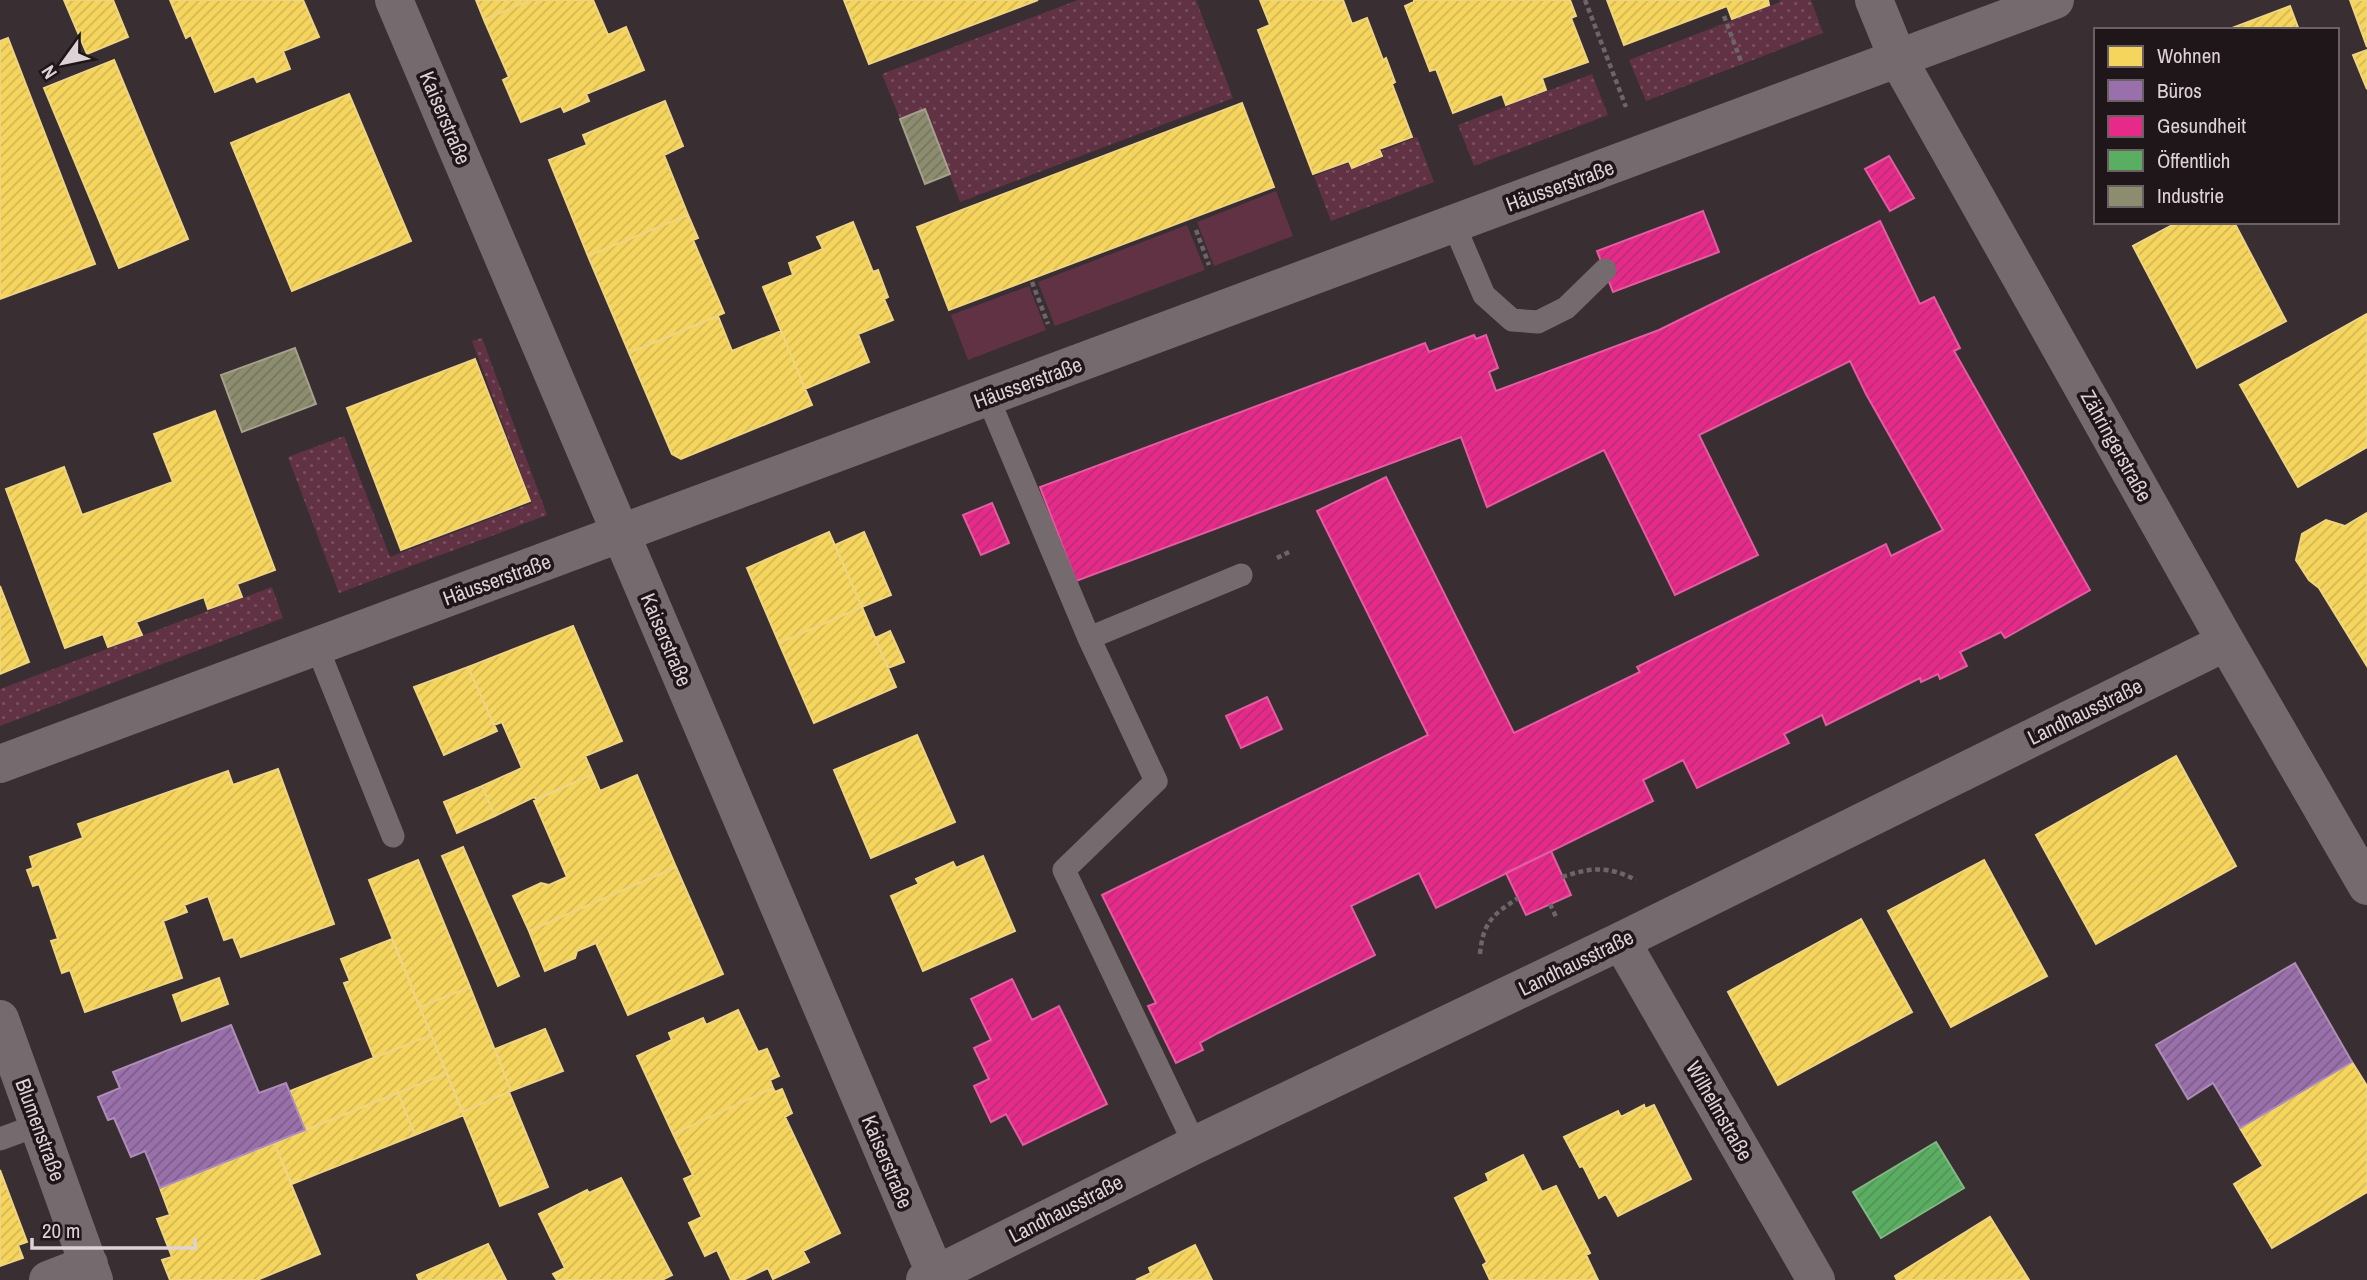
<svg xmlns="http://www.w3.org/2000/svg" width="2367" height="1280" font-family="'Archivo Narrow',sans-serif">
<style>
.green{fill:#613244}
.garden{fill:url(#garden-dots)}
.homes{fill:url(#homes-hatch);stroke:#efd481;stroke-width:2}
.offices{fill:url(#offices-hatch);stroke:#ae8db8;stroke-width:2}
.health{fill:url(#health-hatch);stroke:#e45ca1;stroke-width:2}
.public{fill:url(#public-hatch);stroke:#82b984;stroke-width:2}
.industry{fill:url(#industry-hatch);stroke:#a5a18d;stroke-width:2}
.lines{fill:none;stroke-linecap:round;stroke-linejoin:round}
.path{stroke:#6e6568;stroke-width:4.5;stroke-dasharray:5 3.5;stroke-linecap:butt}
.lane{stroke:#756a6e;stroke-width:23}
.street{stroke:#756a6e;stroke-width:38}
.labels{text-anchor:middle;stroke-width:7;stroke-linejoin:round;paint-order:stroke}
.street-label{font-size:21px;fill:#ded2d6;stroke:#1e1619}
</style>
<defs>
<pattern id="garden-dots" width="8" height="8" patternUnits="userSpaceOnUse" patternTransform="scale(1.75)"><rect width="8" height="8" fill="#613244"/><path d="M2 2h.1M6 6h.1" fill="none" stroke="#774f5e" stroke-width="1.8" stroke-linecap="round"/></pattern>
<pattern id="homes-hatch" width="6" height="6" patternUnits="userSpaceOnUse" patternTransform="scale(1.75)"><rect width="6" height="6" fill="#f6d55c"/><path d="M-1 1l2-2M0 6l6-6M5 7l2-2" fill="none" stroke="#d2b756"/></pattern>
<pattern id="offices-hatch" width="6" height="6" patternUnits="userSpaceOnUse" patternTransform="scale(1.75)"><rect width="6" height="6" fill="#9970ab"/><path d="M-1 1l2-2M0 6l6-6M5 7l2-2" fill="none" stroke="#7b5f86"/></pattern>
<pattern id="health-hatch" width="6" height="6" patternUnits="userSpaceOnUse" patternTransform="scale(1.75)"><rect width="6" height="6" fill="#e7298a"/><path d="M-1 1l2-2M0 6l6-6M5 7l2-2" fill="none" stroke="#b63074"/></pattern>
<pattern id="public-hatch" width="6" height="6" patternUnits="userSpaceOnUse" patternTransform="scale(1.75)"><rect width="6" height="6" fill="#5aae61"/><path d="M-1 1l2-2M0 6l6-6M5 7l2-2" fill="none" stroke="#549259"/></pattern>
<pattern id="industry-hatch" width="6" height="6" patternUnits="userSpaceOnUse" patternTransform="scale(1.75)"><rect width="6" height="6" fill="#8c8c6e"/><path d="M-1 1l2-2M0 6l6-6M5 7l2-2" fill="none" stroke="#767560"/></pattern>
</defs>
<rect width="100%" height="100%" fill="#392f32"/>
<!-- green -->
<path class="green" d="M1276,191l17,45 -79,30 -17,-44z
M1187,225l18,45 -150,56 -17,-44z
M1029,286l17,44 -78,30 -17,-45z"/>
<!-- garden -->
<path class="garden" d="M1078,0h118l37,98 -273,104 -35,-92 -25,9 -18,-45z
M1780,0h31l12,33 -177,68 -17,-41 151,-58z
M1592,74l16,41 -134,51 -16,-41z
M1417,137l17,45 -103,39 -17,-45 35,-13 2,6 33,-12 -2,-6z
M482,338l65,177 -208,78 -51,-136 56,-21 46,121 142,-54 -60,-162z
M272,587l11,31 -283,108v-37z"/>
<!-- homes -->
<path class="homes" d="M64,0h49l15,37 -41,17z
M170,0h133l16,37 -36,14 7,18 -33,13 -3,-6 -39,16 -24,-57 -5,3z
M476,0h54l-46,20z
M530,0h63l15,35 18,-8 18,43 -58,24 3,7 -25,11 -3,-6 -40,16 -18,-42 6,-3 -25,-57z
M844,0h194l-169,64z
M1260,0h83l9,24 15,-6 16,42 3,-2 9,24 -3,2 20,53 -33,12 3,7 -30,12 -3,-7 -36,13 -55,-144 12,-5z
M1414,0h156l6,16 -5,2 17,44 -46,16 4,12 -40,15 -4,-11 -49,19 -17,-44 -6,2 -25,-65 9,-4z
M1607,0h161l1,5 -37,14 -5,-13 -103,39z
M2350,0h17v47z
M2290,6l9,24h-72z
M8,38l87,226 -95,35v-258z
M2367,50v39l-14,-34z
M114,60l74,179 -69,29 -75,-180z
M349,94l62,147 -119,50 -61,-148z
M665,101l18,45 -19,9 24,60 -100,41 -39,-96 38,-15 -4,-10z
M1242,103l32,84 -325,123 -32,-83z
M688,215l10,23 -5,2 31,73 -95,40 -41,-97z
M853,222l20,50 5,-2 10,27 -4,2 9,21 -35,14 11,28 -64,27 -42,-102 30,-12 -4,-12 34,-14 -6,-12z
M2178,222h56l52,99 -89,47 -64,-122z
M2367,314v133l-69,40 -58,-102z
M718,316l14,35 49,-20 31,74 -131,54 -9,-5 -43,-101z
M475,359l55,142 -129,49 -54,-142z
M215,411l60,159 -38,14 5,13 -34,12 -4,-12 -68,25 6,13 -34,12 -5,-13 -38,14 -59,-159 58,-22 18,48 91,-33 -19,-48z
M2367,513v153l-48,-78 -10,-8 -13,-20 6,-26 24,-14 19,6z
M829,532l33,75 -83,36 -32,-75z
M864,532l27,63 -29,12 -27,-62z
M0,586l29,76 -29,12z
M862,607l34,80 -82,36 -35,-80z
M573,626l49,115 -37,15 8,18 -57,25 -2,-2 -39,19 -13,-30 40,-18 -20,-46 -8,3 -26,-58z
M890,631l14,31 -16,6 -13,-30z
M468,667l29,64 -53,24 -30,-68z
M917,735l38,87 -84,36 -37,-88z
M2176,756l60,110 -140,78 -60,-109z
M278,769l56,155 -93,33 -8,-20 -9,3 -16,-44 -24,9 3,7 -24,9 19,57 -97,34 -15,-42 -8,3 -11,-32 7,-2 -19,-55 -6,2 -6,-16 6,-2 -3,-11 53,-19 -5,-14 150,-53 5,14z
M593,774l7,17 37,-16 39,92 -147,64 -16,-35 28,-13 8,2 18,-8 -33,-76z
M482,786l13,30 -38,17 -13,-31z
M463,847l56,129 -21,10 -56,-130z
M983,856l32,75 -92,40 -32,-75 28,-12 -3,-5 37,-17 3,6z
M418,860l52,127 -50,20 -51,-127z
M1984,860l63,116 -96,51 -63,-116z
M676,867l47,107 -95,41 -32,-72 -19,8 -2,7 -30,13 -16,-40z
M1861,919l51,93 -134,73 -50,-93z
M392,939l39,96 -57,23 -30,-75 6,-2 -9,-22z
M219,978l9,26 -46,17 -9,-26z
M470,987l41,104 -49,21 -42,-105z
M738,1010l20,42 9,-3 12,27 -9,4 3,8 -100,46 -36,-78 35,-16 -3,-7 34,-15 3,7z
M545,1029l18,42 -52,20 -16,-42z
M431,1035l16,38 -142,57 -15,-39z
M2352,1062l15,24v106l-95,56 -38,-64 29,-18 -23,-38z
M447,1073l17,42 -49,20 -17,-42z
M773,1088l2,4 7,-3 10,24 -7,4 55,116 -37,18 6,11 -36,17 -5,-11 -25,12h-12l-14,-30 -12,6 -16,-33 13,-6 -18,-38 9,-4 -20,-41z
M509,1092l39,95 -48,19 -38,-94z
M398,1093l17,42 -123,49 -18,-41z
M1644,1105l1,4 9,-4 37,74 -73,37 -12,-22 -7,4 -16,-32 -3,1 -16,-30 54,-26 3,6z
M274,1143l46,111 -63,26h-87l-8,-20 10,-3 -15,-38 13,-4 -10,-27z
M1523,1155l19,37 14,-6 34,67 -4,2 12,25h-108l-7,-15 4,-3 -32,-64 34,-17 -3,-7z
M0,1170l27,72 -9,3 5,13 -23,8z
M621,1178l51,97 -10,5h-105l-4,-6 12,-6 -26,-54 48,-24 2,3z
M1990,1217l39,63h-132l-2,-4z
M488,1244l18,36h-87l-2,-5z
M1195,1245l17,35h-76l15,-7 -2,-5z"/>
<!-- offices -->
<path class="offices" d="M2295,963l57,99 -112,66 -27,-45 -25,16 -32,-54z
M231,1025l28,68 27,-10 19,47 -145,58 -15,-37 -14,6 -17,-39 -6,2 -10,-23 22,-9 -7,-16z"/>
<!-- health -->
<path class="health" d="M1889,156l25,42 -24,13 -25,-42z
M1703,211l16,41 -106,40 -16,-41z
M1880,221l40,83 14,-7 26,51 -6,3 136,239 -85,48 -4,-6 -41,20 7,14 -27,13 -2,-5 -17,8 -1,-4 -94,47 -4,-10 -38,19 5,9 -92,45 -14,-28 -40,20 10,21 -217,107 -17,-35 -68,33 24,49 -157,78 -18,10 3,7 -27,13 -28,-57 8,-3 -54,-108 326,-160 -111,-224 69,-34 128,256 126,-61 -3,-5 249,-123 5,12 52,-26 -77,-136 -16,-33 -151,74 59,120 -83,40 -71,-145 -117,57 -26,-70 -385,144 -36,-94 385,-144 4,9 45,-17 2,4 10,-4 12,33 -9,4 7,19 163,-61z
M992,503l17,40 -28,12 -18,-40z
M1267,697l15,32 -41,19 -15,-32z
M1551,851l20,44 -45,20 -20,-42z
M1012,979l20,41 27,-14 48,98 -84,41 -17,-31 -15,8 -17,-36 15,-7 -15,-31 17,-8 -20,-41z"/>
<!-- public -->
<path class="public" d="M1936,1142l28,46 -83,50 -28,-46z"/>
<!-- industry -->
<path class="industry" d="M925,109l25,65 -25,10 -25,-65z
M295,348l21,56 -74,28 -21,-57z"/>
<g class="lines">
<!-- path -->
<path class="path" d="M1585,0l41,107
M1724,16l18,48
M1196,230l13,35
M1032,282l16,42
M1277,558l12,-6
M1562,877c30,-10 46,-11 74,3
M1550,904l7,15
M1480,954c3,-31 12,-39 38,-56"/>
<!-- lane -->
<path class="lane" d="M1454,225l30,70 28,25 26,2 28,-14 39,-38
M988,398l101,240 67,143 -92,89 131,275
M1089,638l152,-63
M317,647l76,189
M0,1139l38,-14"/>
<!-- street -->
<path class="street" d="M394,0l544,1280
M1874,0l24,59 328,583 141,244
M0,764l2055,-764
M1621,941l195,339
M0,1019l94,261
M48,1280l41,-16
M925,1280l270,-135 426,-204 605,-299"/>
</g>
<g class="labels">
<!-- street labels -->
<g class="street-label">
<text transform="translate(445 118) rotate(67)" y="7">Kaiserstraße</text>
<text transform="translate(1560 186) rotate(-20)" y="7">Häusserstraße</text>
<text transform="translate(1028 383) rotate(-20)" y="7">Häusserstraße</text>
<text transform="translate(2116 446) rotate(61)" y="7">Zähringerstraße</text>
<text transform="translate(497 580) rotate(-20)" y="7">Häusserstraße</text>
<text transform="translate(666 640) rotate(67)" y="7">Kaiserstraße</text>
<text transform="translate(2085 712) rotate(-26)" y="7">Landhausstraße</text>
<text transform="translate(1576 963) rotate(-26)" y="7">Landhausstraße</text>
<text transform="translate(1719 1111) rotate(60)" y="7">Wilhelmstraße</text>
<text transform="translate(40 1130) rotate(70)" y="7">Blumenstraße</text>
<text transform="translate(887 1162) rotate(67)" y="7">Kaiserstraße</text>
<text transform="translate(1066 1209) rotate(-27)" y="7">Landhausstraße</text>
</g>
</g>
<!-- legend -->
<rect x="2094" y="28" width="245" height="196" fill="#1e1619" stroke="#6b6165" stroke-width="2"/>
<rect x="2108" y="46" width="35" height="21" fill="#f6d55c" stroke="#6b6165" stroke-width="2"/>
<text x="2157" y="63" font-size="21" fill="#ded2d6">Wohnen</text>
<rect x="2108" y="80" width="35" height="21" fill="#9970ab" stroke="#6b6165" stroke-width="2"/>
<text x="2157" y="98" font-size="21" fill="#ded2d6">Büros</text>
<rect x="2108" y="116" width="35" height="21" fill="#e7298a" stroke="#6b6165" stroke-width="2"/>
<text x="2157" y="133" font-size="21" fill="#ded2d6">Gesundheit</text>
<rect x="2108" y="150" width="35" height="21" fill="#5aae61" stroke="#6b6165" stroke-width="2"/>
<text x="2157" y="168" font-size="21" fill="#ded2d6">Öffentlich</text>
<rect x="2108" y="186" width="35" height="21" fill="#8c8c6e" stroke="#6b6165" stroke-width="2"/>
<text x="2157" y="203" font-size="21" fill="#ded2d6">Industrie</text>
<!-- north arrow -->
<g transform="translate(63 63) rotate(237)" stroke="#1e1619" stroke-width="5" paint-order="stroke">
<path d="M0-5L12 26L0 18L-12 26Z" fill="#ded2d6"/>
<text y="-10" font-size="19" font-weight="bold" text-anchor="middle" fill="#ded2d6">N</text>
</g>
<!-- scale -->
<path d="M32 1238v10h163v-10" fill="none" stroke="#ded2d6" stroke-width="3.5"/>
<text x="42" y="1238" font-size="21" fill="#ded2d6" stroke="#1e1619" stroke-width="5" paint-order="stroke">20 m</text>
</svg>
